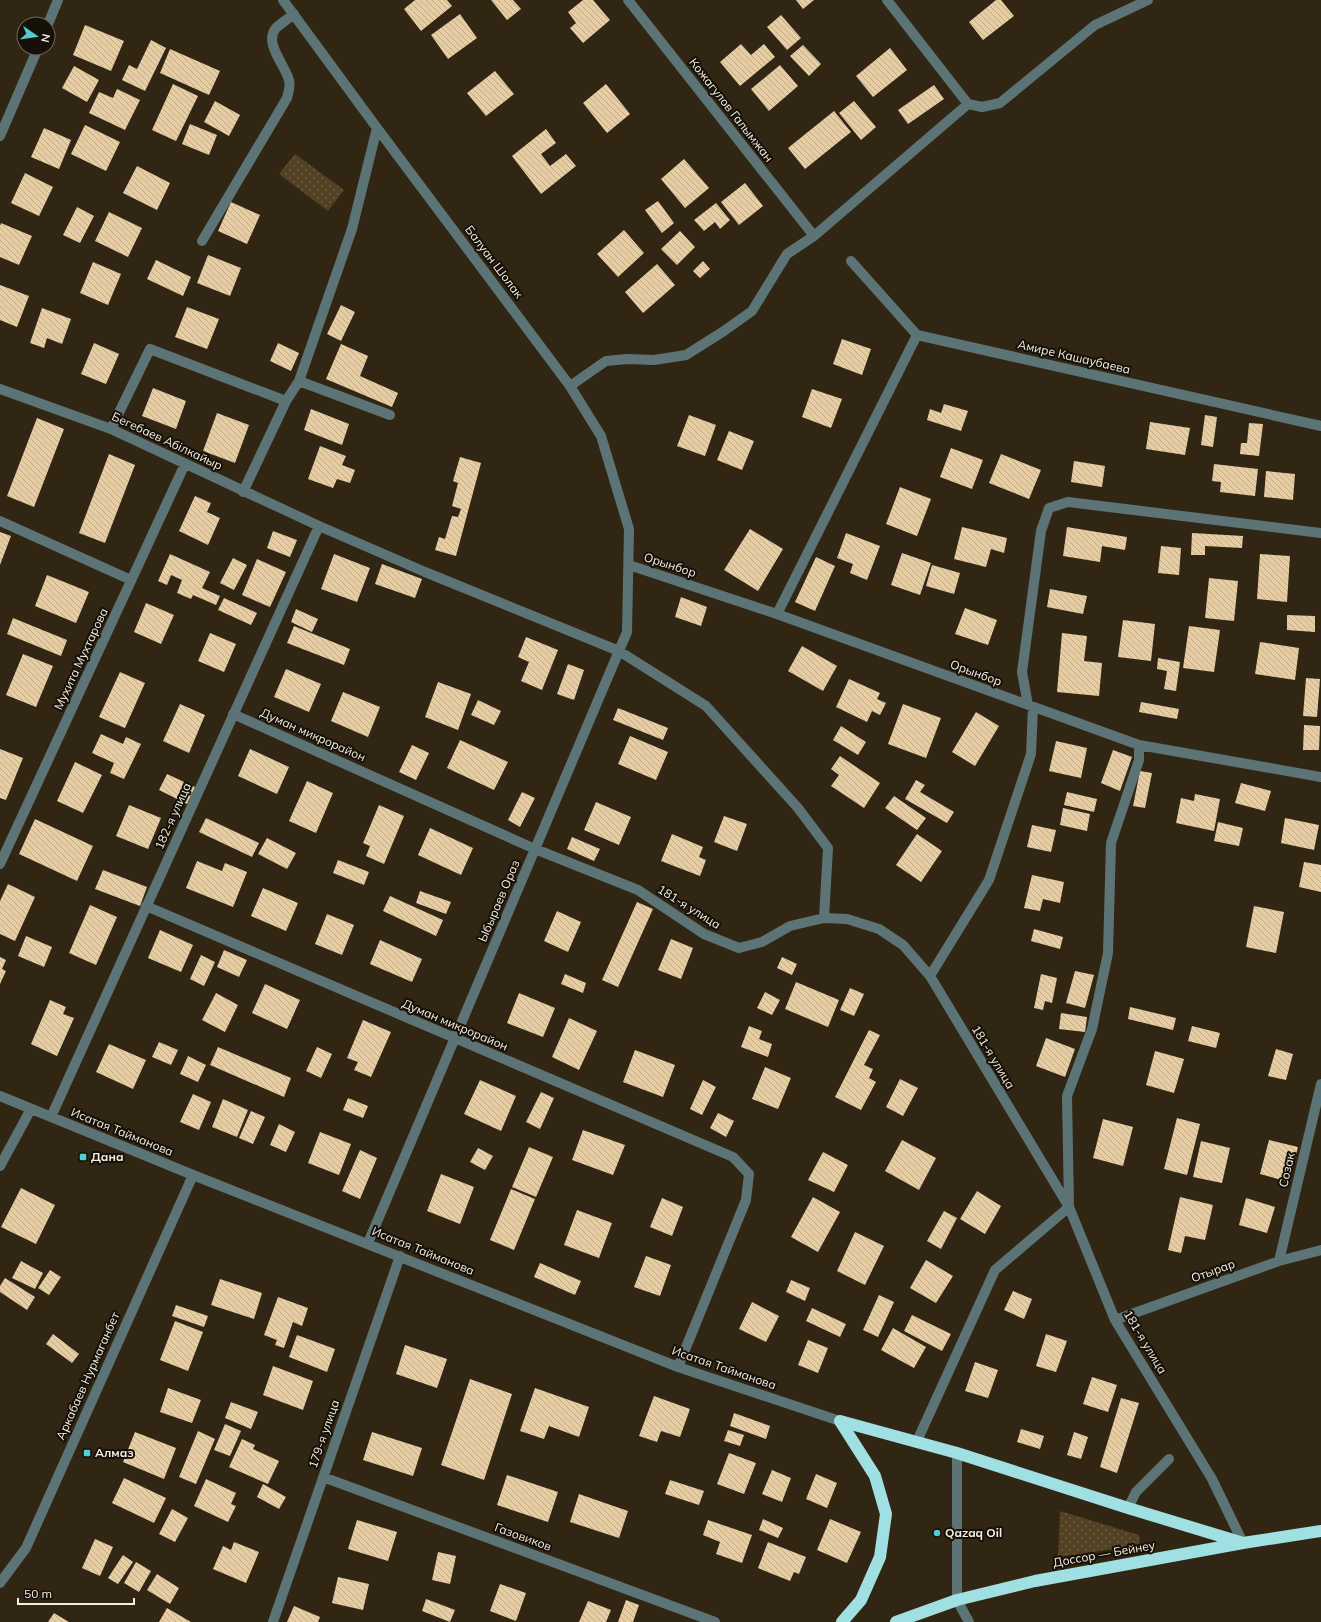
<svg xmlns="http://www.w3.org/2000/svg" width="1321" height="1622" font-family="Mulish,sans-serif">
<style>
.green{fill:url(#green-dots)}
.building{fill:url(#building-back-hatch)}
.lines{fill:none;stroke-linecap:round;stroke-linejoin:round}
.minor{stroke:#5c7475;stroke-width:10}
.highway{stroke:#a0e0e2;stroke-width:12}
.poi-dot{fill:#51ccd1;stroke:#151008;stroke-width:1.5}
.labels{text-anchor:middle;stroke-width:4;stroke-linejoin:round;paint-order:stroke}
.street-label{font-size:12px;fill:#f6eee3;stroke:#151008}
.poi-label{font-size:12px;font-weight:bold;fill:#f6eee3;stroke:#151008;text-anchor:start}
</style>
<defs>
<pattern id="green-dots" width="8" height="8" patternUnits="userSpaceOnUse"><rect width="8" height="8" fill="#534124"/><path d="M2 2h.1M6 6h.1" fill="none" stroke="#6c5d44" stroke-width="1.8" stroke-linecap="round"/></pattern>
<pattern id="building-back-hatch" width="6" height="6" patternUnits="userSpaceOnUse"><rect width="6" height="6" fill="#e9cda2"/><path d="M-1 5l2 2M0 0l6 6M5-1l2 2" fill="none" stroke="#c1ac8a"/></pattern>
</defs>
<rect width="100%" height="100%" fill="#312613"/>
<!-- green -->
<path class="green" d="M295,154l49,36 -16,21 -49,-37z
M1060,1511l79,24 1,10 -82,12z"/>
<!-- building -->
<path class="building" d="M415,0h32l5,6 -31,25 -17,-22z
M491,0h22l8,9 -14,11z
M583,0h10l17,20 -27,23 -13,-15 6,-5 -8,-11z
M796,0h18l-11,9z
M996,0h5l13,16 -31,24 -14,-18z
M460,14l17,24 -29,21 -17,-24z
M781,15l20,23 -14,12 -20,-23z
M85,25l39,16 -13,30 -38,-16z
M151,40l15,8 -21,43 -23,-11 7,-15 8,4z
M741,44l10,11 13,-11 11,13 -35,29 -20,-24z
M803,45l18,19 -12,12 -19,-20z
M890,48l17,22 -34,27 -17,-21z
M170,49l50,22 -11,24 -49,-22z
M780,65l18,21 -29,25 -18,-22z
M74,66l25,14 -12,22 -25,-14z
M495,71l19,23 -28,22 -19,-23z
M173,84l25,12 -22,45 -24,-11z
M606,84l24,30 -23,19 -24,-30z
M934,85l10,14 -36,25 -10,-14z
M117,89l23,11 -15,30 -36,-17 10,-21 14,6z
M215,101l25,14 -11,21 -25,-14z
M854,101l22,26 -15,13 -22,-27z
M834,111l17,21 -46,37 -17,-21z
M190,124l27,11 -8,20 -27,-11z
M85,125l35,17 -14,29 -35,-17z
M44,128l27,12 -12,29 -28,-12z
M546,129l10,14 -15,11 9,12 16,-12 10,12 -35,28 -29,-38z
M684,159l25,29 -24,20 -24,-29z
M137,166l33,17 -13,27 -34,-17z
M25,173l28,14 -14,29 -28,-13z
M745,183l18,23 -24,19 -18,-23z
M658,201l16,22 -12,10 -17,-23z
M231,202l29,13 -13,29 -29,-13z
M716,203l14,17 -10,9 -5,-7 -11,9 -10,-11z
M77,207l17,9 -14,27 -17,-8z
M109,212l33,16 -14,29 -33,-16z
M1,223l31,13 -13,29 -19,-8v-31z
M624,230l20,23 -26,24 -21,-23z
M680,231l15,16 -18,18 -16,-16z
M208,255l33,13 -11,28 -33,-13z
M156,260l35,17 -8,19 -36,-17z
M703,261l7,8 -10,9 -7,-7z
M93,262l28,12 -13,31 -28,-12z
M657,264l18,21 -32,28 -18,-21z
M0,285l29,11 -12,31 -17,-7z
M341,305l14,7 -14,29 -14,-7z
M187,307l32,12 -12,30 -32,-12z
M42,308l29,11 -9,25 -15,-6 -3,10 -14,-5z
M842,339l29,10 -9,26 -29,-11z
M94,343l25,11 -13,30 -25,-10z
M278,343l21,10 -8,18 -21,-10z
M341,344l27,12 -8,20 38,17 -6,14 -66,-28z
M153,388l33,13 -10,28 -34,-13z
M812,389l30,10 -11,29 -29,-11z
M944,404l24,7 -7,20 -34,-11 3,-11 11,4z
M311,409l38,15 -7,21 -38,-15z
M217,413l32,12 -14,38 -32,-12z
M689,415l27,10 -11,31 -28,-10z
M1205,415l12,2 -4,30 -12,-2z
M37,418l27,11 -30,78 -27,-11z
M1150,422l40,6 -5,27 -39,-6z
M1249,423l14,1 -4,32 -19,-2 1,-11h6z
M729,431l25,10 -12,29 -25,-10z
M320,446l26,10 -4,9 13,5 -5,13 -13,-4 -4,9 -25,-9z
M951,448l32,12 -11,29 -32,-12z
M109,454l26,11 -30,78 -26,-10z
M1001,454l40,16 -12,29 -40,-16z
M460,457l21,6 -25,93 -21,-6 4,-13 6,2 7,-23 6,1 3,-8 -9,-3 6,-23 -5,-2z
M1074,461l31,5 -3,21 -31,-5z
M1214,464l44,5 -3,27 -35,-4 1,-10 -9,-1z
M1266,471l29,3 -2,26 -29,-3z
M900,487l31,12 -14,37 -31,-12z
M195,496l16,7 -4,9 13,6 -12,27 -29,-14z
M962,527l45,11 -3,15 -13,-4 -5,18 -32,-8z
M1067,527l60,10 -2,13 -23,-4 -2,16 -37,-6z
M750,529l33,20 -25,42 -34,-21z
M273,531l24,9 -7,17 -23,-9z
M0,532l11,4 -11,29z
M846,533l34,13 -13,34 -17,-7 3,-9 -16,-6z
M1192,533l51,3 -1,12 -37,-2v9h-14z
M1161,546l20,2 -2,27 -21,-2z
M902,553l29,10 -11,32 -29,-10z
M170,554l40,18 -8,16 18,8 -4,9 -23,-10 -2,4 -14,-6 5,-13 -11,-5 -4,10 -9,-4z
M334,554l36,14 -13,34 -36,-13z
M1260,554l30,2 -3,46 -30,-3z
M816,557l19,9 -20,45 -20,-9z
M233,558l14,7 -13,25 -14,-7z
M257,559l29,13 -16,35 -28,-12z
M382,564l40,15 -7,19 -40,-14z
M932,565l28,8 -6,21 -28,-8z
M47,575l42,17 -13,31 -41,-17z
M1209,578l29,3 -4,40 -29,-3z
M1050,589l37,7 -4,18 -36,-7z
M681,597l26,10 -6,19 -26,-9z
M224,598l33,15 -6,12 -33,-15z
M146,603l28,12 -13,29 -27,-12z
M965,608l32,12 -9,25 -33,-11z
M296,609l22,10 -6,13 -21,-10z
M1287,615l28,1v16l-28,-2z
M13,618l54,22 -6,16 -54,-22z
M1123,620l32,4 -4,37 -33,-4z
M294,626l56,23 -6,16 -57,-22z
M1189,626l31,4 -6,42 -31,-4z
M210,633l26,11 -12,28 -26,-11z
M1062,633l25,3 -3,25 18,2 -3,33 -42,-4z
M526,637l32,13 -16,40 -21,-9 8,-19 -11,-5z
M1260,642l39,6 -4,32 -40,-6z
M802,646l35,20 -14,25 -35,-20z
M23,654l30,12 -17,41 -30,-12z
M1158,658l22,4 -4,29 -12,-2 3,-18 -10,-2z
M568,664l16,6 -10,30 -17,-6z
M286,669l35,15 -12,28 -35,-15z
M120,672l25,11 -20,45 -26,-11z
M1306,678l14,1 -3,38 -14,-1z
M849,679l31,14 -3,6 9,4 -6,12 -8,-4 -5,11 -31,-15z
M438,682l33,12 -13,36 -33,-13z
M343,692l37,15 -12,30 -37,-16z
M478,700l23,11 -7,14 -23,-10z
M1141,702l38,7 -2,10 -38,-7z
M180,704l25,11 -16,38 -26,-12z
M903,704l38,14 -15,40 -38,-14z
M618,708l50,20 -5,12 -50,-20z
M976,712l23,14 -24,40 -23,-14z
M1304,725l16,1 -1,24h-16z
M841,726l25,16 -8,13 -25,-15z
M101,734l22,10 3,-7 15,7 -17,35 -14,-6 4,-10 -22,-10z
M630,736l38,16 -12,28 -38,-16z
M460,740l48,22 -14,28 -47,-22z
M1056,741l31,7 -6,30 -32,-7z
M412,745l17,8 -13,27 -17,-8z
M0,749l23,9 -17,42 -6,-2z
M250,749l39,18 -12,27 -39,-18z
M1113,750l19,7 -12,34 -19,-8z
M840,756l40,27 -16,25 -33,-22 8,-11 -8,-6z
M75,762l27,13 -19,38 -26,-12z
M1140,771l12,2 -7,35 -12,-2z
M167,774l28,13 -8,17 -28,-14z
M916,780l9,5 -5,7 34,20 -7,11 -42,-24z
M307,781l26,12 -17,40 -27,-12z
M1241,783l30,8 -6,20 -30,-8z
M522,792l13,6 -15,29 -12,-7z
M1067,792l30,7 -3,13 -30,-7z
M1195,794l25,5 -6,32 -38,-8 5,-25 13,3z
M894,796l32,22 -9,12 -32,-22z
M596,802l35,15 -12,28 -35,-15z
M129,805l32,13 -13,31 -32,-13z
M379,805l25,11 -20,48 -18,-8 4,-10 -7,-3z
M1063,808l27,6 -3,17 -27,-6z
M724,816l23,8 -10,27 -23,-9z
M206,818l53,25 -7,14 -53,-25z
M1285,818l34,7 -5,25 -33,-7z
M35,819l58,27 -16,35 -58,-27z
M1218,822l25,6 -4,18 -25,-5z
M1032,825l24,5 -5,22 -24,-5z
M430,828l43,20 -12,27 -43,-20z
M672,834l31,13 -4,10 7,3 -6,16 -39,-15z
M917,834l25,17 -21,31 -25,-17z
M572,837l28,12 -6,12 -27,-12z
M267,838l29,15 -9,16 -29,-15z
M338,860l31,12 -5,13 -31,-12z
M197,861l25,10 3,-8 22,9 -14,35 -47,-19z
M1304,862l17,3v27l-22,-5z
M103,870l44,17 -7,19 -45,-17z
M1032,875l32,7 -4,21 -17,-4 -3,12 -16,-3z
M8,884l27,13 -20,44 -15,-7v-33z
M263,888l35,15 -12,28 -35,-15z
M420,891l31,11 -5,12 -30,-11z
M390,896l53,24 -7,16 -53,-25z
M637,902l16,7 -35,78 -16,-7z
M90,905l27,12 -21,48 -27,-12z
M1254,906l30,6 -8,41 -30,-6z
M557,911l24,11 -13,30 -24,-11z
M327,914l27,11 -12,30 -27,-11z
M1034,929l29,8 -3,12 -29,-8z
M160,930l33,15 -12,27 -33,-14z
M26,936l26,11 -8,20 -26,-11z
M671,939l22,9 -12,31 -23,-9z
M380,940l42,19 -10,23 -42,-18z
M224,950l23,10 -8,17 -22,-10z
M201,955l14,7 -11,24 -14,-7z
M0,957l6,3 -4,9 4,2 -6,13z
M782,957l15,7 -5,11 -15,-7z
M1075,971l19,4 -9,33 -19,-5z
M565,974l21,9 -3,10 -22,-9z
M1041,974l16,4 -5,25 -7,-2 -2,9 -9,-2z
M796,982l43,18 -11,27 -43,-18z
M265,984l35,16 -13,29 -35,-16z
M850,988l14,6 -10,22 -14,-6z
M765,992l15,8 -8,15 -15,-7z
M216,993l22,12 -13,27 -23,-12z
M519,993l36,15 -12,29 -36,-14z
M50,1000l16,7 -3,7 11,4 -17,38 -26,-12z
M1130,1007l46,11 -3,12 -45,-11z
M1061,1013l26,4 -2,15 -26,-3z
M569,1018l28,13 -18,39 -27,-13z
M363,1020l28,12 -20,45 -17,-7 4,-8 -11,-4z
M749,1026l13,5 -3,8 13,5 -4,13 -27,-10z
M1192,1026l28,7 -4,15 -28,-7z
M869,1030l11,5 -16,30 9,4 -4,9 7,4 -15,28 -26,-13z
M1046,1038l29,11 -10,28 -29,-11z
M159,1042l19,8 -7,15 -19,-8z
M109,1044l37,16 -13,29 -37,-17z
M218,1047l73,31 -7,19 -74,-32z
M317,1047l15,7 -11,24 -15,-7z
M1276,1049l17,5 -7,26 -18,-4z
M635,1050l40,15 -12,32 -40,-15z
M1155,1051l29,8 -10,34 -28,-8z
M188,1056l18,9 -8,17 -18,-8z
M765,1067l26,11 -13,31 -26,-10z
M900,1079l18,9 -15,28 -17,-9z
M480,1080l36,16 -15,35 -37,-17z
M703,1080l13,7 -14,28 -12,-6z
M541,1092l13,6 -14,31 -14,-7z
M193,1094l18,8 -12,28 -19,-8z
M348,1098l20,8 -5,12 -20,-8z
M223,1099l25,11 -11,27 -25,-10z
M251,1111l14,6 -12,27 -14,-6z
M718,1113l16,8 -8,16 -16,-9z
M1177,1118l23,6 -13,51 -23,-6z
M1103,1119l30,8 -10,39 -30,-8z
M279,1124l16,8 -9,20 -16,-7z
M583,1130l42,15 -12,30 -41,-15z
M320,1132l31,12 -12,31 -31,-12z
M902,1140l34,18 -17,32 -34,-19z
M1269,1140l29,7 -9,35 -29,-8z
M1201,1141l29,7 -8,35 -29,-6z
M529,1147l24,10 -17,40 -24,-10z
M478,1148l15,8 -8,14 -15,-8z
M360,1150l17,8 -17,41 -18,-8z
M823,1152l25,13 -14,27 -26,-12z
M441,1174l33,13 -14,37 -33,-13z
M21,1188l34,17 -19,39 -35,-17z
M511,1189l24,10 -21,51 -24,-10z
M977,1191l24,15 -16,28 -25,-15z
M813,1197l27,15 -22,40 -27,-15z
M1180,1197l33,8 -8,35 -20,-4 -4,17 -13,-3z
M662,1198l21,9 -11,29 -22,-9z
M1246,1198l29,9 -8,26 -28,-8z
M577,1210l35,13 -13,35 -35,-13z
M944,1211l13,7 -16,31 -14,-8z
M855,1232l29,14 -19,39 -28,-14z
M646,1256l25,9 -11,31 -26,-9z
M926,1260l27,16 -17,27 -26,-15z
M21,1261l22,12 -8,16 -23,-11z
M540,1263l41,18 -6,14 -41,-18z
M50,1270l11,7 -12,18 -11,-7z
M5,1278l30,19 -8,13 -27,-18v-6z
M220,1279l42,14 -8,26 -43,-14z
M791,1280l19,8 -5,13 -19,-9z
M1013,1291l19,8 -8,20 -20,-9z
M879,1295l15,7 -16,35 -15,-7z
M278,1297l30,11 -6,18 -9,-4 -9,26 -9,-3 2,-5 -13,-5z
M752,1302l27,14 -13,26 -27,-13z
M176,1305l32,11 -4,11 -32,-11z
M812,1308l34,16 -6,13 -34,-16z
M912,1315l39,19 -9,17 -38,-20z
M175,1321l28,11 -15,39 -28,-11z
M893,1328l33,19 -12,21 -33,-18z
M53,1334l26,20 -7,9 -26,-19z
M1046,1334l21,7 -11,31 -20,-6z
M297,1335l38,14 -8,23 -38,-15z
M808,1340l20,8 -10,25 -20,-8z
M405,1345l42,14 -10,29 -41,-14z
M975,1362l23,8 -10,28 -23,-7z
M273,1366l40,15 -10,29 -40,-15z
M1092,1377l25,8 -9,27 -25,-8z
M470,1379l42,15 -28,86 -43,-15z
M168,1388l33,12 -9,23 -32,-11z
M535,1388l54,19 -10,30 -30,-11 -5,13 -24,-8z
M654,1396l36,13 -10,28 -19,-6 -4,11 -18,-6z
M1121,1398l18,5 -22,70 -17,-6z
M231,1402l27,10 -7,17 -26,-11z
M734,1413l36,13 -4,13 -36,-13z
M225,1424l16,7 -11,25 -16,-6z
M1021,1429l23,7 -4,13 -23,-7z
M728,1430l16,5 -4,11 -16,-5z
M198,1431l17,8 -19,45 -17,-7z
M135,1432l41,16 -12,31 -41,-17z
M372,1432l50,16 -9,28 -50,-16z
M1074,1432l14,5 -7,22 -14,-4z
M242,1439l13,6 -2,4 26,12 -11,23 -39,-17z
M729,1453l27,10 -12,31 -27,-10z
M772,1470l19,8 -9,24 -20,-8z
M816,1474l21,9 -10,25 -21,-9z
M507,1475l51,17 -10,30 -51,-17z
M124,1478l42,20 -12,25 -42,-20z
M206,1479l30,14 -5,11 5,2 -8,16 -34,-16z
M670,1480l34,11 -5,14 -34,-11z
M263,1484l23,13 -7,12 -22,-12z
M579,1494l49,17 -9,27 -49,-16z
M172,1509l16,9 -13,24 -16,-8z
M763,1519l20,9 -5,10 -19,-8z
M830,1519l31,13 -14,31 -30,-13z
M357,1520l40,12 -9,29 -40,-12z
M708,1520l44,15 -10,28 -26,-9 4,-12 -17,-7z
M95,1539l18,8 -13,29 -18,-8z
M234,1542l25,10 -13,31 -33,-14 10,-23 8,4z
M768,1542l38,15 -7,17 -5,-2 -4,9 -32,-13z
M438,1552l18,4 -6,28 -18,-4z
M123,1555l10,7 -15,22 -10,-6z
M136,1562l15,9 -12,21 -15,-9z
M157,1574l22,14 -9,16 -23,-14z
M338,1577l31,7 -6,26 -31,-7z
M500,1584l26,9 -10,28 -26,-10z
M426,1599l29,11 -5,12 -28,-11z
M626,1600l13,5 -6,17h-15z
M588,1601l23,9 -5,12h-27z
M294,1606l26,11 -2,5h-31z
M167,1608l24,14h-32z
M54,1613l15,9h-21z"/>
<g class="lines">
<!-- minor -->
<path class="minor" d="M283,0l94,128 193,258 31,50 28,93 -2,103 -259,611
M628,0l186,236
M887,0l81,104
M48,24l10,-24
M0,136l38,-88
M202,241l85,-143c2,-8 4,-14 1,-21 -5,-14 -24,-35 -12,-49 5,-5 12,-9 18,-14
M851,261l66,74 404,91
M299,381l91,34
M570,386l36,-25 21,-2 27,1 32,-5 38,-24 28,-20 35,-57 27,-18 154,-132 14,3 18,-4 95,-78 53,-25
M0,389l111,40 208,97 106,46 194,79 87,55 92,102 30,40 -4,70
M111,429l39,-80 136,52
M243,492l43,-91 13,-20 53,-152 25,-101
M0,521l131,59
M629,565l148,49 362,131 182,32
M777,614l140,-279
M1028,705l-6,-33 19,-141 8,-23 19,-6 253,31
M233,714l302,135 103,41 66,44 35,14 23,-6 28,-16 34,-8 23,1 32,10 24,16 27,31 139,231 46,113 97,159 31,64
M0,864l185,-400
M146,906l587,251 16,17 -3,26 -68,167
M930,976l59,-96 42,-126 2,-47
M0,1096l193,79 485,192 162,54
M51,1117l268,-591
M0,1166l31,-57
M1279,1261l42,-177
M1115,1320l164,-59 42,-11
M917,1441l78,-171 74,-63 -2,-111 25,-67 16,-76 3,-110 28,-83v-15
M957,1453v147l12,22
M323,1477l392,145
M1128,1508l8,-16 33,-33
M0,1583l26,-35 167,-373
M273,1622l127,-366"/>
<!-- highway -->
<path class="highway" d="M840,1421l117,32 171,55 112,34
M840,1421l35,55 11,38 -6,43 -19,43 -19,22
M896,1622l61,-22 78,-19 208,-38 78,-12"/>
</g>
<!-- markers -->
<g class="poi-dot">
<rect x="79" y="1153" width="8" height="8" rx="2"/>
<rect x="83" y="1449" width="8" height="8" rx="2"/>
<circle cx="937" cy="1533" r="4"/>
</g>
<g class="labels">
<!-- street labels -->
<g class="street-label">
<text transform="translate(731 110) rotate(52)" y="4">Кожагулов Галымжан</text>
<text transform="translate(494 262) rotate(53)" y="4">Балуан Шолак</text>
<text transform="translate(1074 357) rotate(13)" y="4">Амире Кашаубаева</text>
<text transform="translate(167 441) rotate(25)" y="4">Бегебаев Абілкайыр</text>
<text transform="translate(670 565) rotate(18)" y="4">Орынбор</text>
<text transform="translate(81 659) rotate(-65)" y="4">Мухита Мухтарова</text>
<text transform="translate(976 673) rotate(20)" y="4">Орынбор</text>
<text transform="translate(313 735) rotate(24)" y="4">Думан микрорайон</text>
<text transform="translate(173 816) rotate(-66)" y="4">182-я улица</text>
<text transform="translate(499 901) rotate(-67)" y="4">Ыбыраев Ораз</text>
<text transform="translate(689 907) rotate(32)" y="4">181-я улица</text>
<text transform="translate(455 1025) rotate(23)" y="4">Думан микрорайон</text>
<text transform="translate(993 1057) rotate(59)" y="4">181-я улица</text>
<text transform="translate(122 1132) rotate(22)" y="4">Исатая Тайманова</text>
<text transform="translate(1287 1170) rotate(-77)" y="4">Созак</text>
<text transform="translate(423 1251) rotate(22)" y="4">Исатая Тайманова</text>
<text transform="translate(1213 1271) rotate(-20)" y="4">Отырар</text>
<text transform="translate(1145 1342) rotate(59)" y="4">181-я улица</text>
<text transform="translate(724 1368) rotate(19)" y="4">Исатая Тайманова</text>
<text transform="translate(88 1376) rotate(-66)" y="4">Аркабаев Нурмаганбет</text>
<text transform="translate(324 1434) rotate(-71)" y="4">179-я улица</text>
<text transform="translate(523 1537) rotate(20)" y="4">Газовиков</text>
<text transform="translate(1104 1554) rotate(-10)" y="4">Доссор — Бейнеу</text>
</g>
<!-- poi labels -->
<g class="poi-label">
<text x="91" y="1161">Дана</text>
<text x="95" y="1457">Алмаз</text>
<text x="945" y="1537">Qazaq Oil</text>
</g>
</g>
<!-- north arrow -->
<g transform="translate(36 36) rotate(103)"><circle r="19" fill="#151008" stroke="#6f6960"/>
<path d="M0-3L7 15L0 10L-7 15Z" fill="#51ccd1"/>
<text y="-6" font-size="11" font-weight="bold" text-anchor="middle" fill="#f6eee3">N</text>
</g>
<!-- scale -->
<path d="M18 1598v6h116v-6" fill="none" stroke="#f6eee3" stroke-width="2"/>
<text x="24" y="1598" font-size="12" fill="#f6eee3" stroke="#151008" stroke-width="3" paint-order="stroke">50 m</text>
</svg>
